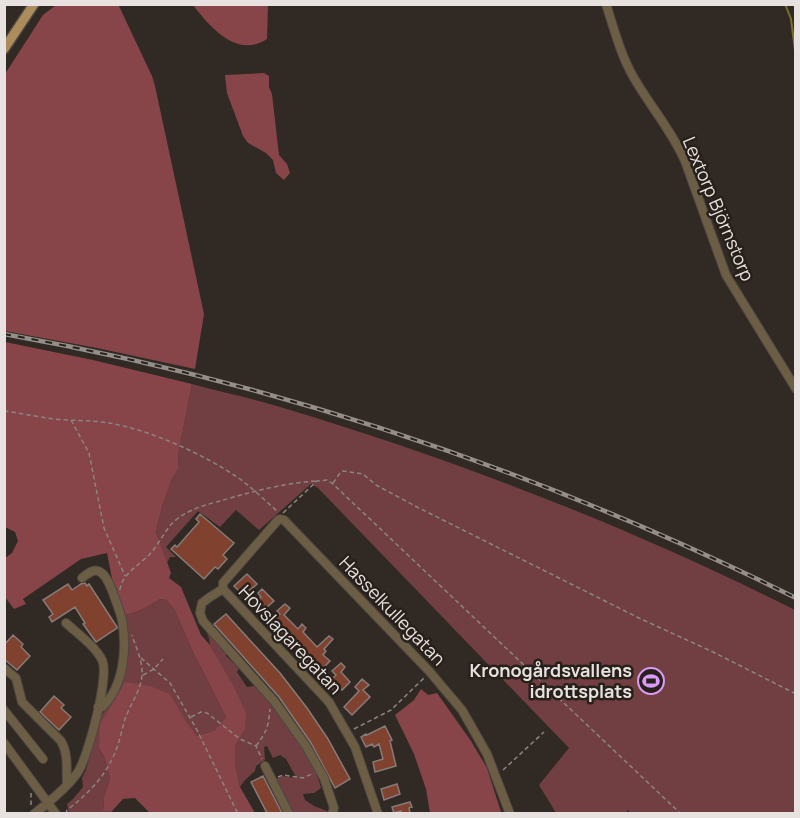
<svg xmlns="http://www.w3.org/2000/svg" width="800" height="818" font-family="Manrope,sans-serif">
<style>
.green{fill:#713f42}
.forest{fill:#874449}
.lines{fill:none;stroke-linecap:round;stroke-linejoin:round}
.stream{stroke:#7b6e28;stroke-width:2}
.building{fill:#80422f;stroke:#867b78;stroke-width:1.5}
.minor-casing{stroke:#4e4742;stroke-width:10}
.major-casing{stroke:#4e4742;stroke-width:12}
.path{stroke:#8b8581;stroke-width:1.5;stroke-dasharray:4.5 3;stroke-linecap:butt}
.minor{stroke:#6c5d45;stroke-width:8}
.major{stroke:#ac8c5a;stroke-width:9}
.rail-casing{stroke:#948e8a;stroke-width:4.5}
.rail{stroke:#27201b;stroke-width:2;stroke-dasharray:7;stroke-linecap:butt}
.labels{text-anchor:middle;stroke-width:5;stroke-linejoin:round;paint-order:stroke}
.street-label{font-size:18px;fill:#e7e2df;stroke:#27201b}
.poi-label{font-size:18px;font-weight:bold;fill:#e7e2df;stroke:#27201b;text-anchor:end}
</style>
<rect width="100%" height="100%" fill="#312a24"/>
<!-- green -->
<path class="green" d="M192,384c29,8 59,14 88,23 177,53 350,120 515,203v203l-163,1 -4,-4 -3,4 -69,-1 -17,-28 30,-37 -251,-260 -7,-4 -52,46 -23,-20 -16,17 -22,-16 -32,36 10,10h-6l-3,6 -11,-31 6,-25 10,-28 7,-11 -1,-12z
M160,599l6,1 8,9 19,43 33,65 -11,13 -18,6 -13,-18 -85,30 6,11 5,20 -6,18 -1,13 9,1 -1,2h-42l-2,-9 6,-5 10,-12 -1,-9 4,-8 14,-53 6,-8 17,-29 3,-31 -2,-34c10,0 27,-10 36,-16z
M205,628l21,22v6l13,12 -2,4 10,15 7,-1c15,12 22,24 33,40 14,20 28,38 34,62l-7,5 -11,1 2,6 9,6 13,5v2h-34l-11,-18 -6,-16 7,-3 11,2 1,-3 -9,-16 -6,-4 -7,3 -6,-12 -3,1 1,13 -9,6 -1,5 -10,9 -5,7 -5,-23v-18l10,-16 -15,-51 -20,-34 -1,-7z"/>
<!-- forest -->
<path class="forest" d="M118,4l34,72 3,10 49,228 -9,55 -98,-21 -92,-17v-257l38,-59 13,-10z
M193,5h75l-1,34c-30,20 -57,-12 -74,-34z
M264,73l5,3v11l3,7 7,61 8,9 3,9 -6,7 -8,-7 -3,-13 -7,-7 -18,-10 -5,-7 -16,-43 -2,-18z
M5,342l88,18 99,24 -14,72 1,12 -7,11 -10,28 -6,25 15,41 -2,5 12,9 20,48 9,10 20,34 16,34 -1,17 -10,16v18l5,23 15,26h-105l-15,-15 -12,1 -11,12h-9l1,-14 6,-18 -5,-20 -6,-11 1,-24 25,-42 25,4 20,8 14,24 13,18 18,-6 11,-13 -33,-65 -19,-43 -8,-9 -6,-1c-9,6 -26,16 -36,16l-10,-26 -7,-36 -26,6 -58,40 3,5 -12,5 -9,-12v-39l7,-5 6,-12 -3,-9 -10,-5z
M421,689l7,6 9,-2 34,48 16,27 14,44 -71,1 -4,-24 -12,-35 -19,-39 19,-15z"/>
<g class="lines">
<!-- stream -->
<path class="stream" d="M785,4l6,15 5,39"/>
</g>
<!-- building -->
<path class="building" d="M200,514l34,29 -11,12 4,4 -9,10 -3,-2 -11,12 -33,-30 4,-4 2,2 22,-25 -3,-3z
M247,574l10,10 -10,9 -2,-2 -3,3 -8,-8z
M85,583l2,3 2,-2 28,43v1l-21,14 -13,-18 2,-1 -10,-16 -23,15 -3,-5 4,-3 -10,-14 25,-16 4,6 9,-6z
M262,589l12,12 -14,12 -8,-8 9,-8 -3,-4z
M285,604l5,4 -6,7 14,14 4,-5 4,4 -3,4 14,15 12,-11 4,3 -9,10 2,2 -3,4 7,6 -12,12 -48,-49 10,-10 -3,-3z
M226,614l54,59 27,35 21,31 22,40 -15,9 -24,-45 -32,-46 -65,-73z
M13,635l10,9 -2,3 9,9 -13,14 -13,-11v-14z
M341,663l4,4 -4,5 9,10 -8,8 -2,-3 -5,5 -8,-8 9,-9 -4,-4z
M362,679l7,6 -6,5 7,7 -18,18 -8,-8 15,-16 -4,-4z
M54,696l10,9 -3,3 10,9 -12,13 -19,-18z
M385,726l7,14 -2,1 6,25 -21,6 -2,-10 10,-3 -4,-15 -5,3 -2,-3 -6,3 -5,-10 5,-3 1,1z
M263,776l19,37h-15l-16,-31z
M397,784l3,10 -16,6 -3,-11z
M410,802l2,5 -3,1 1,5h-8l-1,-2 -7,2 -2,-6z"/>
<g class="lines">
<defs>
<path id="minor" d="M606,4c8,25 15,52 28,74 16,28 38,53 51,83l41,114 70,114
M82,578c4,-3 10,-9 16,-7 8,2 12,15 15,22 3,9 7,18 9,27 5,28 2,67 -20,87h-4
M223,589l-13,8 -8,6 -2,10 3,8 71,80 32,45 18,32 10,30 -2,6
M4,668l12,10 6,24 39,39c8,14 5,28 6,43
M4,710l39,49
M4,743l52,71
M265,766l24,48
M34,814c14,-11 35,-28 44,-42 10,-15 32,-97 24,-112 -7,-14 -24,-26 -36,-37
M378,814l-23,-67 -26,-45 -106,-113v-6l55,-63 2,-1 4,1 145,151 33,39 25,44 23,60"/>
<path id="major" d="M4,49l30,-45"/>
</defs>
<!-- minor casing -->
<use href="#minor" class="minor-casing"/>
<!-- major casing -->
<use href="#major" class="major-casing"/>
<!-- path -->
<path class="path" d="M4,411c17,2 34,6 50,8 19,2 37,1 55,4 42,7 96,32 131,56 13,10 26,22 38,33
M71,420l18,33 15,75 21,48
M333,483l7,-10 3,-2 20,3 13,11 41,22 222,111 74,34 83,42
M283,513l34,-32 10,-1 6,4 348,330
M120,590c1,-15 19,-25 29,-35 11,-11 16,-27 28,-36 13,-10 28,-14 43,-18 31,-9 64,-18 96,-20
M141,658l29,25 27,47 41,84
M143,675l11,-6 9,-10
M191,717l10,-5 6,1 33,26 16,7 6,13
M354,729l37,-19 33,-32
M256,746c11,-15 12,-18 14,-37
M503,770l41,-38
M278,777l5,-2 20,3 11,-5
M31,793v15
M66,814l1,-4c22,-17 39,-34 49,-60 4,-10 6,-21 9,-31 5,-14 16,-29 17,-44 1,-14 -6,-27 -10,-40"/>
<!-- minor -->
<use href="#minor" class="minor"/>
<!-- major -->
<use href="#major" class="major"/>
<defs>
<path id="rail" d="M4,334c275,49 542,140 792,264"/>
</defs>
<!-- rail casing -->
<use href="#rail" class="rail-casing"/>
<!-- rail -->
<use href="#rail" class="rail"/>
</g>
<!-- icons -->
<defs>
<symbol id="stadium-ring" viewBox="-11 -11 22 22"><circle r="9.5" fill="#27201b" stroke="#da9af6" stroke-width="1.5"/><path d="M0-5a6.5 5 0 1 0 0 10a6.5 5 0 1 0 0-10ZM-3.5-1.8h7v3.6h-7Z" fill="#da9af6"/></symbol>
</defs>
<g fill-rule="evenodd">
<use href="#stadium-ring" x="636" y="666" width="30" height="30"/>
</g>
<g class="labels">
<!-- street labels -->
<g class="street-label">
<text transform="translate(718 209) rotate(67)" y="6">Lextorp Björnstorp</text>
<text transform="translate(392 611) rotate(46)" y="6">Hasselkullegatan</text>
<text transform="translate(290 640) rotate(47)" y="6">Hovslagaregatan</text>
</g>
<!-- poi labels -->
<g class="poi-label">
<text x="632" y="677">Kronogårdsvallens<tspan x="632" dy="21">idrottsplats</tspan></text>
</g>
</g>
<!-- border -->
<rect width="800" height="818" fill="none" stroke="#e7e2df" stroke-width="12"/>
</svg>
